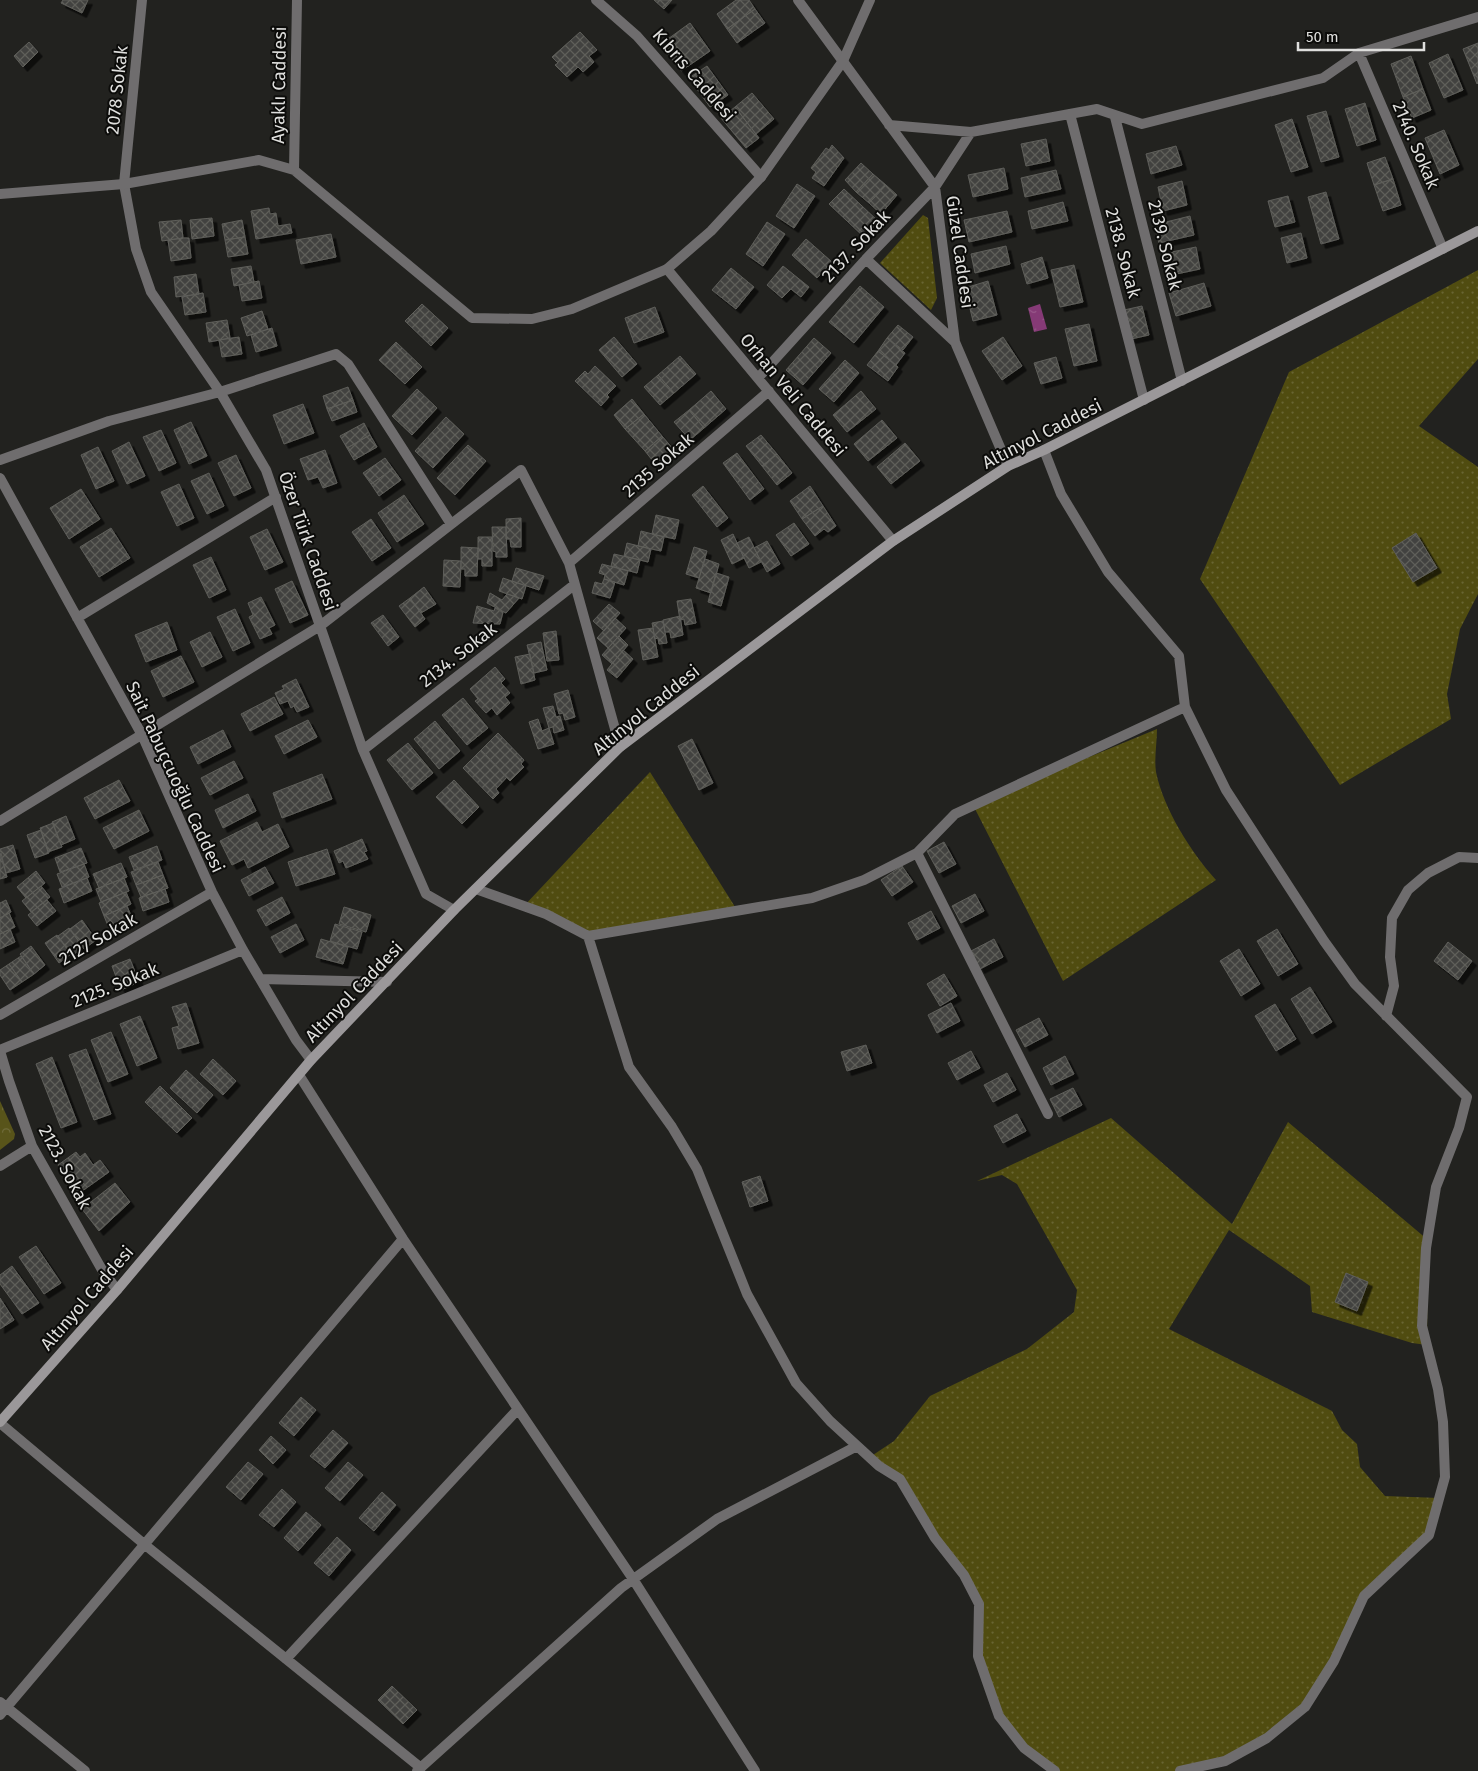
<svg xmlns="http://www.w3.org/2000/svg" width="1478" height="1771" font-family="'Fira Sans',sans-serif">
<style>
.grass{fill:url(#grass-dots)}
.forest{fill:url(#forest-crowns)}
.water{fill:url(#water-ripples)}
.building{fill:url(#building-cross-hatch);stroke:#5e5e5a;filter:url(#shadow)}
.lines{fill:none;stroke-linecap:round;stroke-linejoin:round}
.minor{stroke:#6f6d6e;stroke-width:10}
.tertiary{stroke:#6f6d6e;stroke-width:10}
.secondary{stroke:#9b989a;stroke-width:10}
.labels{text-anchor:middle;stroke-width:4;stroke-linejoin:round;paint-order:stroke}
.street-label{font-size:18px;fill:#dfdfdd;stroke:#0c0c0a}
</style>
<defs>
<pattern id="grass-dots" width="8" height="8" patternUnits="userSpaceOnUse" patternTransform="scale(1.25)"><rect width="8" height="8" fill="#504c10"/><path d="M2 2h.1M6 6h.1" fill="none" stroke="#696532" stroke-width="1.8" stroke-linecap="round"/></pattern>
<pattern id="forest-crowns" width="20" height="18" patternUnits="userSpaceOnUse" patternTransform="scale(1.25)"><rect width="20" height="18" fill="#58541a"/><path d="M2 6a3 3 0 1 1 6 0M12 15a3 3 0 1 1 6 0" fill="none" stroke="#706c3b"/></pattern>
<pattern id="water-ripples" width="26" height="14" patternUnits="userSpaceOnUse" patternTransform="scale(1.25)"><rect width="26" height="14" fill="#853a76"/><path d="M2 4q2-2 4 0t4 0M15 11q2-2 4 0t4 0" fill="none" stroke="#965689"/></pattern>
<pattern id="building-cross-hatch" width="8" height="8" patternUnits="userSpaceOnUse" patternTransform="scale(1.25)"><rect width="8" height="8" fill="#43433f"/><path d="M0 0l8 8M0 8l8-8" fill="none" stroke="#5e5e5a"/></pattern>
<filter id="shadow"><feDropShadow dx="4.5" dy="4.5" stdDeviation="0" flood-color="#0009"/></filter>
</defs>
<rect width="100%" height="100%" fill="#22221f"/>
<!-- grass -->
<path class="grass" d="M923,215l5,3 9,80 -6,12 -51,-47z
M1478,270v89l-59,67 59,41v127l-18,35 -13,65 4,25 -111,66 -140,-206 89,-207z
M1157,729c0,14 -3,30 -1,43 8,38 35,80 60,108l-153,101 -90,-176z
M650,772l87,138 -149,26 -65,-29z
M1111,1118l121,106 56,-102 140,118 -1,105 -15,-2 -100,-31 -2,-26 -81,-56 -60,99 163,82 10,19 15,14 3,23 25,29 54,2 -10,37 -65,61 -59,111 -80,54 -45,10h-125l-31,-23 -25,-32 -21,-60 1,-52 -79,-125 -30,-22 24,-16 36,-45 97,-47 47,-37 3,-22 -60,-106 -15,-9 -25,6z"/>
<!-- forest -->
<path class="forest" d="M0,1101l15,33 -1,5 -14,11z"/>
<!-- water -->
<path class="water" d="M1040,304l7,25 -13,3 -6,-24z"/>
<!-- building -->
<path class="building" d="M63,0h25l-6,13 -21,-10z
M654,0h18l-8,9z
M736,0h13l6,9 -28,20 -10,-15z
M755,9l10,14 -28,20 -10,-14z
M690,23l20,28 -29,20 -20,-27z
M580,32l17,18 -8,6 5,6 -11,10 -5,-5 -11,10 -12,-12 3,-2 -6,-6z
M29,42l9,10 -15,15 -9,-11z
M1478,43v40l-1,1 -14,-35z
M1448,54l15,36 -19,8 -15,-35z
M1411,56l12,33 -20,8 -12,-33z
M707,66l21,29 -18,12 -21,-29z
M1423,89l8,21 -19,8 -9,-21z
M752,93l22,26 -18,15 -21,-27z
M1365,103l11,37 -19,6 -12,-37z
M735,107l24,31 -13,10 -25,-30z
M1326,111l13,46 -18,5 -14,-46z
M1292,119l16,48 -17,5 -16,-47z
M1444,130l15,35 -19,9 -15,-36z
M1046,139l4,22 -24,5 -5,-22z
M832,145l12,13 -20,28 -12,-8 4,-6 -5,-4 15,-20 3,2z
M1176,146l6,19 -31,9 -5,-20z
M1385,157l8,22 -19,6 -7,-22z
M861,163l12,11 -17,18 -11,-12z
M1004,168l4,21 -35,8 -5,-22z
M1056,170l5,19 -36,8 -4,-19z
M873,174l13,11 -17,18 -13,-11z
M1393,179l8,26 -18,6 -9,-26z
M1182,181l5,24 -24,6 -5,-24z
M797,184l18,12 -21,32 -18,-12z
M886,185l11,10 -16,19 -12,-11z
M844,189l35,33 -15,15 -35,-33z
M1326,192l13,47 -18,5 -13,-47z
M1288,196l7,26 -20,5 -7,-26z
M1063,202l5,19 -36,8 -4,-18z
M269,208l1,6 6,-1 2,13 12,-2 2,9 -36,6 -5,-28z
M1007,211l5,21 -43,10 -5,-22z
M1190,216l4,19 -35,8 -5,-18z
M212,218l2,18 -22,3 -2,-19z
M181,220l2,18 -21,3 -3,-19z
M242,220l3,17 -20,3 -3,-16z
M767,222l18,12 -22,32 -17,-12z
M1301,233l6,25 -20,5 -6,-25z
M331,234l5,23 -35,7 -5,-24z
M245,237l3,17 -20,3 -3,-17z
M183,238h6l2,20 -20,3 -3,-21z
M806,239l26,23 -15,16 -25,-23z
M1006,246l4,18 -35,9 -4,-19z
M1196,247l4,22 -33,7 -5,-22z
M1042,257l6,21 -21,6 -6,-20z
M1074,265l9,37 -23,5 -9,-37z
M251,266l3,16 -20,4 -3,-17z
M783,266l26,21 -8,10 -10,-8 -9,9 -15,-13z
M731,268l23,19 -18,22 -24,-19z
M196,274l3,20 -23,3 -2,-20z
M259,281l3,17 -20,3 -3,-16z
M988,281l9,34 -24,6 -8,-33z
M1204,283l7,23 -35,10 -7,-23z
M860,286l24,21 -30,36 -25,-21z
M203,293l3,19 -21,3 -3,-18z
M422,304l26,24 -17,18 -26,-25z
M1142,306l7,29 -18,4 -7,-29z
M655,307l9,25 -30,11 -9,-25z
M262,311l6,18 -21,7 -6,-18z
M227,320l3,18 -21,4 -3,-19z
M1089,324l8,37 -23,5 -9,-37z
M898,325l15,12 -10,13 -16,-12z
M272,328l5,18 -21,6 -5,-17z
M239,337l3,17 -20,3 -3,-17z
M614,337l23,27 -15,13 -23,-27z
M1003,337l19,29 -20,14 -20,-29z
M814,338l17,15 -28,32 -17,-15z
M887,338l18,15 -9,12 -18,-14z
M396,342l26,25 -17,17 -26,-24z
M878,351l20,16 -10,14 -21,-16z
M680,356l16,18 -22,19 -16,-18z
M1056,357l6,21 -21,6 -7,-21z
M845,360l14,13 -25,29 -15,-13z
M595,366l21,20 -9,9 2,2 -8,9 -26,-25 10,-10 3,3z
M658,375l16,18 -14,12 -16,-18z
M348,387l5,13 -26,9 -4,-13z
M417,389l20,19 -25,27 -20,-19z
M711,391l15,18 -22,19 -15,-18z
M861,391l15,18 -29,23 -14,-17z
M632,399l12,15 -19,15 -11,-14z
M353,400l4,12 -25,9 -5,-12z
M303,404l11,29 -30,11 -11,-29z
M689,410l15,18 -14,12 -16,-18z
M644,414l18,22 -17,15 -20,-22z
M446,417l18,17 -31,34 -18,-17z
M882,420l15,18 -29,23 -14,-17z
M191,422l16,34 -18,8 -15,-34z
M364,423l6,12 -23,13 -7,-12z
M161,430l15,33 -17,8 -16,-34z
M370,435l7,12 -23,13 -7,-12z
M761,435l16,19 -15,12 -16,-20z
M662,436l12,14 -18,15 -11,-14z
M129,442l16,34 -18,8 -15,-33z
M905,443l15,18 -29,23 -14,-17z
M468,445l18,16 -31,34 -18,-17z
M98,447l16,34 -18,8 -15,-34z
M325,450l12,33 -14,5 -5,-11 -10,3 -8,-21z
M737,453l27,36 -14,11 -27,-37z
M777,454l15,19 -15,12 -15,-19z
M236,455l15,33 -17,8 -16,-33z
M385,458l8,11 -22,15 -8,-11z
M393,469l8,11 -22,16 -8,-12z
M209,473l15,33 -17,8 -16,-33z
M179,484l15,34 -17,8 -16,-34z
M703,486l25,32 -11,9 -25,-32z
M810,486l13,20 -21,13 -12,-18z
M81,489l19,30 -31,20 -19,-31z
M404,495l20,29 -27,18 -19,-29z
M823,506l13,20 -8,6 -4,-3 -9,7 -13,-17z
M656,515l23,5 -4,19 -23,-5z
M521,518v29h-10l-1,-8h-4v-20z
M371,519l20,29 -19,13 -20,-29z
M794,523l15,21 -18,12 -15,-21z
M492,527h14l1,30h-11v-5l-3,-1z
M111,528l19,30 -31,19 -19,-30z
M267,529l16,33 -18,8 -15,-33z
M641,531l23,6 -3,14 -23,-5z
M1416,533l21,35 -24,14 -21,-34z
M733,534l11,24 -12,6 -11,-24z
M478,537h14v29h-10v-7h-4z
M749,537l12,25 -12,6 -12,-25z
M767,541l13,23 -13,8 -13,-24z
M627,543l24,6 -3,13 -24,-6z
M461,547l17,1 -1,28h-12v-7h-4z
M694,547l13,4 -8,27 -13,-4z
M614,554l26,6 -3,13 -26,-7z
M211,557l15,33 -17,8 -16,-33z
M705,559l14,5 -8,29 -15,-5z
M444,560l17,1 -1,26 -17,-1z
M602,564l26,7 -4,14 -20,-6 1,-4 -6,-2z
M516,568l28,8 -5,14 -27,-9z
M716,573l13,4 -8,29 -13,-4z
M503,578l23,8 -4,13 -23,-8z
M604,579l11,3 -5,16 -18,-5 3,-11 7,2z
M292,581l16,34 -18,8 -15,-34z
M424,587l12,17 -15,9 -11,-15z
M490,593l12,7 5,-6 12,4 -13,15 -19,-10z
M261,597l14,28 -6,3 3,6 -12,5 -11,-22 4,-2 -5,-12z
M410,598l15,21 -10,8 -16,-21z
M691,599l5,24 -11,2 -1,-6 -4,1 -3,-19z
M609,604l11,9 -16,18 -11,-10z
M477,606l17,5 1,-3 8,4 -3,12 -27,-1z
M235,609l15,34 -17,8 -16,-34z
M383,615l16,22 -11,9 -17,-23z
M680,616l3,19 -12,3 -1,-6h-5l-2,-12z
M615,618l11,10 -18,20 -11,-10z
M663,621l4,22 -8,1 -1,-6 -3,1 -3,-16z
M167,622l10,28 -31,12 -11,-27z
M653,628l5,29 -15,3 -5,-30z
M556,631l3,29 -12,1 -4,-28z
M210,632l12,25 -20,10 -12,-25z
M619,636l9,9 -16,19 -10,-9z
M541,642l6,28 -13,3 -7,-28z
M623,650l10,9 -16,19 -10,-8z
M530,654l5,26 -14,4 -6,-27z
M181,656l13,26 -31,15 -12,-26z
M495,667l10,12 -4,4 9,10 -5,4 5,6 -13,12 -5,-7 -6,5 -11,-12 3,-2 -8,-10z
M296,679l13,28 -12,5 -3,-6 -3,2 -3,-7 -8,3 -5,-11 9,-4 -2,-3z
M568,690l7,27 -10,3 -2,-7 -4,1 -5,-20z
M274,697l9,17 -33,17 -9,-17z
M463,698l25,30 -21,17 -25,-30z
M553,706l3,11 4,-1 4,14 -10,3 -1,-6 -4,1 -6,-20z
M538,719l4,12 7,-3 5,16 -16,5 -9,-27z
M308,720l9,17 -33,17 -9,-18z
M435,721l25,30 -21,18 -25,-30z
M223,730l8,17 -33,17 -8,-17z
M498,733l26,27 -3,4 3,3 -14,14 -29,-31z
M692,739l21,44 -14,7 -21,-44z
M408,743l25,30 -21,17 -25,-30z
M481,750l26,27 -11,12 3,4 -6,6 -30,-31z
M234,761l9,17 -33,17 -9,-17z
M322,774l10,25 -50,19 -9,-25z
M119,780l11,21 -35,18 -11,-21z
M454,780l25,27 -17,17 -26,-27z
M248,794l8,17 -33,17 -8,-18z
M139,810l10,21 -35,18 -11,-21z
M66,816l9,23 -14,6 -9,-23z
M257,822l5,10 16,-8 11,23 -41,21 -4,-9 -12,6 -12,-24z
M53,823l9,24 -14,5 -8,-24z
M41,830l8,23 -14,5 -8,-23z
M362,839l5,12 -3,1 4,7 -22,9 -3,-7 -4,2 -5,-12z
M944,842l12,22 -17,9 -12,-22z
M13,845l7,24 -14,4 -6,-24z
M157,846l5,14 -28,10 -5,-13z
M81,848l6,15 -27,9 -5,-14z
M327,849l8,25 -39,12 -8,-24z
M0,853l7,24 -7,2z
M158,862l5,13 -27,10 -5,-13z
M121,863l6,14 -28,11 -6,-14z
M84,864l5,13 -27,10 -5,-13z
M902,866l11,16 -21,14 -11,-16z
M265,867l9,16 -25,13 -8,-16z
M36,871l9,12 -19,15 -9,-11z
M163,875l5,13 -27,9 -5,-12z
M87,878l5,13 -28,12 -5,-14z
M124,878l5,13 -28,11 -5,-13z
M41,886l9,11 -19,15 -9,-11z
M165,889l4,13 -26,9 -4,-13z
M126,892l5,12 -27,12 -5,-13z
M975,894l9,17 -23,12 -9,-17z
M282,897l8,16 -24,13 -9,-16z
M6,900l5,12 -11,6v-15z
M47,900l9,11 -19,15 -9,-11z
M127,906l5,12 -23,10 -5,-12z
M344,907l27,8 -5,17 -27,-8z
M931,911l9,17 -23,12 -9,-17z
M9,913l6,14 -15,7v-16z
M82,920l14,20 -12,9 -14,-20z
M296,924l8,16 -24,13 -9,-16z
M335,924l27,8 -5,17 -27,-8z
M69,928l14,19 -11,9 -14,-20z
M10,929l5,13 -15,7v-15z
M1277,929l21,35 -20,12 -21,-35z
M57,935l14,19 -12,9 -14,-20z
M321,939l27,8 -5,17 -27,-7z
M994,939l9,18 -23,12 -9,-18z
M1448,942l24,19 -14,19 -24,-19z
M31,946l14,19 -11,9 -14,-20z
M1239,949l21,35 -19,12 -21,-35z
M21,956l13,18 -12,8 -13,-18z
M130,959l9,23 -18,8 -9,-24z
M9,964l13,18 -12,8 -10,-15v-5z
M944,974l13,22 -17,10 -13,-22z
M1310,987l22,35 -20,12 -21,-35z
M186,1003l13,40 -21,6 -6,-21 7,-2 -7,-19z
M951,1003l9,18 -23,12 -9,-18z
M1275,1004l21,35 -20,12 -21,-35z
M140,1016l17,42 -20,8 -17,-42z
M1039,1018l9,17 -23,12 -9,-17z
M111,1032l17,42 -20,8 -17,-42z
M866,1045l6,18 -25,8 -6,-19z
M86,1049l25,65 -17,6 -25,-65z
M971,1051l9,17 -23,12 -9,-17z
M1065,1056l9,18 -23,11 -8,-17z
M52,1057l25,65 -16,6 -25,-64z
M213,1059l23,22 -13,14 -23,-21z
M186,1070l27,25 -16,18 -27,-25z
M1007,1073l9,17 -23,12 -9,-17z
M160,1086l32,32 -15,15 -32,-31z
M1073,1088l9,17 -23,12 -9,-18z
M1017,1114l9,17 -23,12 -9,-17z
M76,1152l4,5 5,-4 8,12 7,-5 9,12 -31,22 -20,-29z
M760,1176l8,25 -18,6 -8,-25z
M115,1183l15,19 -31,29 -17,-22z
M36,1246l25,37 -17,11 -25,-37z
M12,1266l27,37 -17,11 -22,-30v-9z
M1346,1273l22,9 -11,29 -22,-9z
M0,1298l14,22 -14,9z
M301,1397l15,13 -22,26 -15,-13z
M333,1430l15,13 -23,25 -15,-12z
M271,1436l15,14 -13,14 -14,-14z
M248,1462l15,12 -22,26 -15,-13z
M348,1462l15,13 -23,26 -15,-13z
M282,1489l14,13 -22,25 -15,-12z
M382,1492l14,13 -22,26 -15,-13z
M306,1512l15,13 -23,26 -14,-13z
M337,1537l14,13 -22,26 -15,-13z
M392,1686l25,24 -14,14 -25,-24z"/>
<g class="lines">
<!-- minor -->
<path class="minor" d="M142,0l-18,184 12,65 15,43 69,100 46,78 97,280 63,144 28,16
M596,0l41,36 124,141
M798,0l137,187 20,155 53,124
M1359,53l84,196
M1070,114l74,286
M1115,117l67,264
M889,125l82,7 126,-23 45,15 181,-46 36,-25 119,-36
M866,259l89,83
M667,269l226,272
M758,378l108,-119 69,-72 36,-55
M0,460l109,-39 111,-29 116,-38 12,10 103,160
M0,478l142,257 70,157 31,58 53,90 15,20
M569,563l200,-172
M77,618l199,-121
M363,750l211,-165
M0,821l320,-195 201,-156 48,93 51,184
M917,853l131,261
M476,889l70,25 42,22 41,131 43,60 25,42 50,125 49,89 34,38 49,45 21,13 35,59 29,37 15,29 -1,52 21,60 25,32 31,23
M588,936l224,-38 52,-18 53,-27 38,-39 230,-107 -6,-51 -71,-84 -47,-78 -17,-44
M261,979l126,3
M0,1015l212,-123
M1386,1016l8,-30 -4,-29 2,-39 16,-28 20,-17 31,-16 19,1
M0,1050l243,-100
M0,1051l9,30 23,65 69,122 16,22
M299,1075l104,164 230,340 122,192
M0,1166l32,-20
M0,1423l144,121 277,224
M286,1659l232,-250
M0,1702l85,69
M0,1715l403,-476
M417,1771l204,-183 96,-69 140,-73
M1180,1771l45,-10 42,-23 38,-31 29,-46 30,-65 65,-61 16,-58 -2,-55 -5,-33 -16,-63 4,-78 10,-61 23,-59 8,-31 -112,-113 -31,-43 -98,-151 -41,-83"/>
<!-- tertiary -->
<path class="tertiary" d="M294,170l3,-170
M0,194l124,-10 135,-24 35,10 178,148 60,1 40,-10 95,-40 44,-38 50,-54 82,-116 27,-61"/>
<!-- secondary -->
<path class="secondary" d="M0,1422l117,-132 194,-230 143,-150 166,-163 273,-206 115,-75 36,-16 434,-219"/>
</g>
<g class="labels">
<!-- street labels -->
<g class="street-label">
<text transform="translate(694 75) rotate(49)" y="6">Kıbrıs Caddesi</text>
<text transform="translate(279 85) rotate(-89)" y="6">Ayaklı Caddesi</text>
<text transform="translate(117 90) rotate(-84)" y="6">2078 Sokak</text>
<text transform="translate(1416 145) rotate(67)" y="6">2140. Sokak</text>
<text transform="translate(1165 245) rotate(76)" y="6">2139. Sokak</text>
<text transform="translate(856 246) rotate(-47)" y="6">2137. Sokak</text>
<text transform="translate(960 252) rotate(82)" y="6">Güzel Caddesi</text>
<text transform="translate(1123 253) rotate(75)" y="6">2138. Sokak</text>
<text transform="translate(793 395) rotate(50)" y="6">Orhan Veli Caddesi</text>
<text transform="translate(1042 434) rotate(-27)" y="6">Altınyol Caddesi</text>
<text transform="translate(658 465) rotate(-41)" y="6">2135 Sokak</text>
<text transform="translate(308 541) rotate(71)" y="6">Özer Türk Caddesi</text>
<text transform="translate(458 655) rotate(-38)" y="6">2134. Sokak</text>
<text transform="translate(646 710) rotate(-39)" y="6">Altınyol Caddesi</text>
<text transform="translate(175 777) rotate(65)" y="6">Sait Pabuçcuoğlu Caddesi</text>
<text transform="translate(98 939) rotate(-30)" y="6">2127 Sokak</text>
<text transform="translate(115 985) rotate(-22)" y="6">2125. Sokak</text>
<text transform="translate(354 992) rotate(-46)" y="6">Altınyol Caddesi</text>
<text transform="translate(65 1167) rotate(62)" y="6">2123. Sokak</text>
<text transform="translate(87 1298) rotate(-49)" y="6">Altınyol Caddesi</text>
</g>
</g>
<!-- scale -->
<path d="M1298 42v8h126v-8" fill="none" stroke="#dfdfdd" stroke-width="2.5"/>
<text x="1306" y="42" font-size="15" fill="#dfdfdd" stroke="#0c0c0a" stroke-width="4" paint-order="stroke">50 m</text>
</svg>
